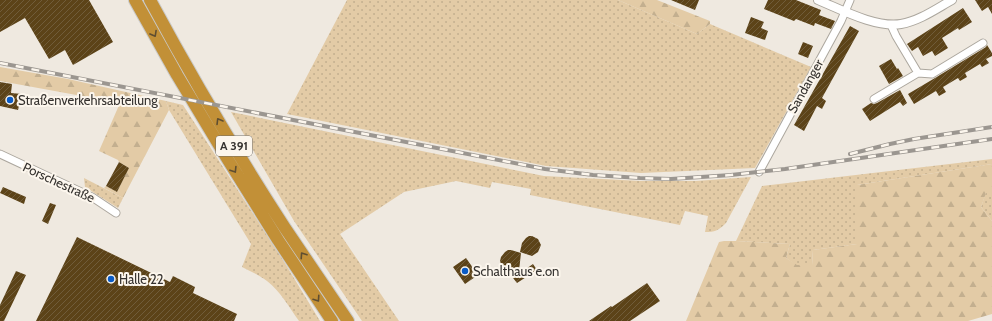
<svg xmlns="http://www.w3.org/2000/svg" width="992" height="321" font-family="Cabin,sans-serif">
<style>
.grass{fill:url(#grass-dots)}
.forest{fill:url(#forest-firs)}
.building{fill:url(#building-hatch)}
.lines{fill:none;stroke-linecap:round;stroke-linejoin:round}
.minor-casing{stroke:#aca79e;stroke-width:9}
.tertiary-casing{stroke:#aca79e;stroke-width:10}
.motorway-casing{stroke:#cacac9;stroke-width:14}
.minor{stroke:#fff;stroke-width:7}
.tertiary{stroke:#fff;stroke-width:8}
.motorway{stroke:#c29037;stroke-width:12}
.rail-casing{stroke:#9b9690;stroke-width:4}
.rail{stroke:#fcf6ed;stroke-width:2.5;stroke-dasharray:8;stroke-linecap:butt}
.oneway{stroke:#5f4e31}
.poi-dot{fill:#0a5bc5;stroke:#fcf6ed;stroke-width:1.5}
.labels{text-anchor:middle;stroke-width:4;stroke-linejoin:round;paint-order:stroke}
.shield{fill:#fcf6ed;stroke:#716d68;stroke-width:1}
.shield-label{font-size:12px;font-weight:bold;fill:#35322f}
.street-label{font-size:13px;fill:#35322f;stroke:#fcf6ed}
.poi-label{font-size:13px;fill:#35322f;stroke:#fcf6ed;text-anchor:start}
</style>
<defs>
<pattern id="grass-dots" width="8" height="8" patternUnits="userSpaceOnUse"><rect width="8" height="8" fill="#e3cba6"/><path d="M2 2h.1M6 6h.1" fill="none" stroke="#c3af8f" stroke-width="1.8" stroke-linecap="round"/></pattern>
<pattern id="forest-firs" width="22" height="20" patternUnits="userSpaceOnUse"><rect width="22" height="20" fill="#e3cba6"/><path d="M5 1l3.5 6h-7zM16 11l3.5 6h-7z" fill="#c3af8f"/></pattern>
<pattern id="building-hatch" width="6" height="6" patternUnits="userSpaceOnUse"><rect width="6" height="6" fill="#5c4318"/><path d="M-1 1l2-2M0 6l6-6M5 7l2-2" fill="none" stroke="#705c3a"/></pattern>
</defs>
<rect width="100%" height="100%" fill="#efe9e0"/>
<!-- grass -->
<path class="grass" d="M347,0h271l79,34 13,-10 101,43 -56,101 -114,5 -95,-7 -259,-52z
M166,101l17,4 100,155 37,61h-21c-10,-14 -19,-30 -32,-40 -8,-6 -17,-10 -25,-14l9,-23 -82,-134z
M231,112l313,64 97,5h55l55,-4 -25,46c-8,8 -11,9 -21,9l3,-16 -23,-5 -5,14 -150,-30 1,-6 -39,-7 -2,6 -34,-7 -52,11 -64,42 59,87h-37l-68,-100z
M992,159v5l-135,21v59l-44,6 -1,15 -15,1 -11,-8 4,-14 -54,-3 26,-55z
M84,178l39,20 -5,10 -33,-21z
M986,192h6v29l-11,-14z"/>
<!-- forest -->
<path class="forest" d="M618,0h39l53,21v3l-13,10z
M0,67l68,12 98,22 3,9 -46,88 -19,-10 2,-2 11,6 12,-24 -10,-6 -1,-2 -19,-9 21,-48 -120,-22z
M992,164v28l-6,1 -5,14 11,14v93l-24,7h-282l33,-79 5,-1h12l54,3 -4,14 11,7h15l1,-15 44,-6v-59z"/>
<!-- building -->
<path class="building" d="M0,0h89l24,42 -40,23 -8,-15 -16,9 -24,-41 -25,14z
M671,0h28l-4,10z
M768,0h28l25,10 -2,5 16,6 -4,8 -16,-6 -1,3 -18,-7 -2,2 -30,-12z
M975,0h17v14l-4,-7 -6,4z
M963,8l9,14 -13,8 -1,-2 -16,10 6,10 -13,8 -3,-5 -9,5 -5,-9 -6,4 -5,-7z
M751,17l13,5 -3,6 7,3 -3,9 -20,-7z
M850,26l9,5 -37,67 4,3 -4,8 -5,-3 -13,25 -10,-6z
M803,42l10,4 -5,12 -10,-4z
M987,45l5,8v3l-6,3 3,4 -7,4 -2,-3 -15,9 2,4 -7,4 -2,-3 -15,9 3,5 -7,4 -3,-5 -22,13 -6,-10 27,-16 51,-31z
M891,59l6,10 1,-1 5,8 -14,8 -10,-18z
M0,82l12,2 -1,9 11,1 -4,16 -18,-4z
M900,90l7,13 -4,3 -3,-4 -30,19 -8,-12 9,-6 3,1 3,-1z
M119,162l10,6 -12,24 -11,-6z
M3,187l23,10 -2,7 -24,-11z
M50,203l6,2 -8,19 -6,-3z
M529,236h3l6,3 3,6 -3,7 -6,4 -12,-4 2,-9 4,-5z
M77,237l93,45 3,-6 22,11 -2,6 44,21 -3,7h-198z
M508,250h3l10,3 -2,18 -12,-2 -4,-2 -2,-3 -1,-3 1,-4 4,-5z
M466,258l12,17 -13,9 -12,-17z
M533,264l4,6 -20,13 -4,-5z
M16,271l10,4 -22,46h-4v-16z
M647,283l13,18 -30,20h-41l22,-15 1,1z"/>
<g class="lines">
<defs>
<path id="minor" d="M918,73l14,1 51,-31
M874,99l44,-26 -22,-37 -5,-11
M0,154l92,43 24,16
M759,172l82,-151 9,-21"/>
<path id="tertiary" d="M818,0c24,10 58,28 83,24 18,-3 35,-15 51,-24"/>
<path id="motorway" d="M135,0l42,75 51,85 50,80 54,81
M150,0c42,78 87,154 135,228 21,31 42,62 63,93"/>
</defs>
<!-- minor casing -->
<use href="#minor" class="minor-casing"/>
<!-- tertiary casing -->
<use href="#tertiary" class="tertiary-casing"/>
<!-- motorway casing -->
<use href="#motorway" class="motorway-casing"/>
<!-- minor -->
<use href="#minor" class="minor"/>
<!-- tertiary -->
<use href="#tertiary" class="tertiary"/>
<!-- motorway -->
<use href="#motorway" class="motorway"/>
<defs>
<path id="rail" d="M0,63l545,106 48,6 47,3 31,1 60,-4 54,-6 207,-30
M850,154l40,-10 24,-5 78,-12"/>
</defs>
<!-- rail casing -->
<use href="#rail" class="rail-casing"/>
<!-- rail -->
<use href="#rail" class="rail"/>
</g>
<!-- one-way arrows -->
<defs><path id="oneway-chevron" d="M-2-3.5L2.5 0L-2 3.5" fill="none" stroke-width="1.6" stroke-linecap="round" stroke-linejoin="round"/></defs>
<g class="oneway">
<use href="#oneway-chevron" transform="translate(154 34) rotate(61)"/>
<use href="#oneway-chevron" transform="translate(219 121) rotate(-121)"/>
<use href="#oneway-chevron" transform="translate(234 170) rotate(58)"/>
<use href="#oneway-chevron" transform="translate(303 255) rotate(-124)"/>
<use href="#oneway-chevron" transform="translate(317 299) rotate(56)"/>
</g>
<!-- markers -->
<g class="poi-dot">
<circle cx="10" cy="100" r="4"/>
<circle cx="465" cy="271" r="4"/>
<circle cx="111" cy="279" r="4"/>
</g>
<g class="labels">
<!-- shield labels -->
<rect class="shield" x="216" y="136" width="36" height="20" rx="3"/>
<g class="shield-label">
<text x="234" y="150">A 391</text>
</g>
<!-- street labels -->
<g class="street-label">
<text transform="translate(805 86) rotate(-61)" y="5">Sandanger</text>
<text transform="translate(59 182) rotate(25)" y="5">Porschestraße</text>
</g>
<!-- poi labels -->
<g class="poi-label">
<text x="18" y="105">Straßenverkehrsabteilung</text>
<text x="473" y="276">Schalthaus e.on</text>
<text x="119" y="284">Halle 22</text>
</g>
</g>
</svg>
